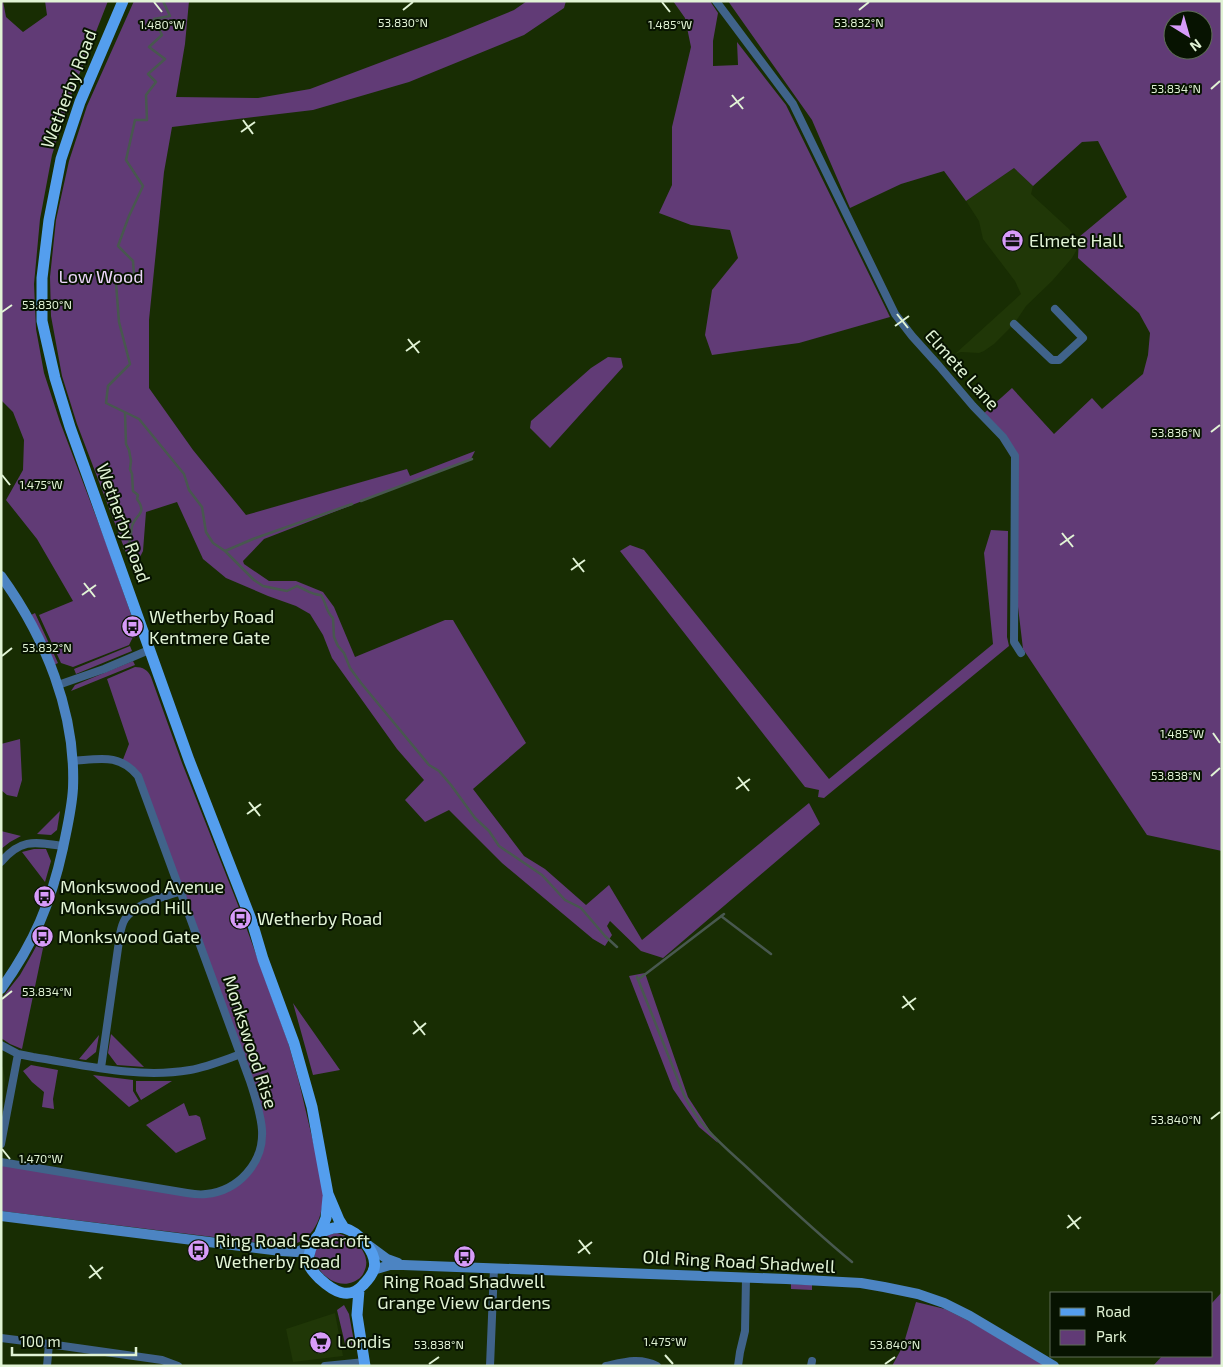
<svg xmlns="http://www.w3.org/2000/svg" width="1223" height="1367" font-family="'Exo 2',sans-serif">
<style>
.built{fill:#203707}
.green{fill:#613b76;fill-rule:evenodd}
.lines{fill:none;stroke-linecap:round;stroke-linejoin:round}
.stream{stroke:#48584f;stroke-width:2.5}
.street{stroke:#40638a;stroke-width:8}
.secondary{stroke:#4c84c2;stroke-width:10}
.primary{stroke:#549eee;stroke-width:11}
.ticks{fill:none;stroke:#e1f3d5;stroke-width:2}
.labels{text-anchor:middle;stroke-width:4;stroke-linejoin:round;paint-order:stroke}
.street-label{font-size:18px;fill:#e1f3d5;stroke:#071301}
.poi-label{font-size:18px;fill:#e1f3d5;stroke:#071301;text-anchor:start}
.park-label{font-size:18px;fill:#edd6fb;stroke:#071301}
.ticks-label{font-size:12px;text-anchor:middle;fill:#e1f3d5;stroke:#071301;stroke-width:4;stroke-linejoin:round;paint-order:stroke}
</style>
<rect width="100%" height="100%" fill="#182d03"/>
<!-- built -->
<path class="built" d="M1014,168l19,18 -2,8 38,35 6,8 1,7v7l-4,7 -20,23 -26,25 -12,18 -20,20 -10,7 -5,2 -18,-1 -6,2 66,-60 -6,-13 -32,-42 -4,-18 -13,-20z
M1,1066l2,1 2,13 -2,19h-2z
M335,1313l8,43 -50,6 -7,-33z"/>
<!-- green -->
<path class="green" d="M2,1h1l3,16 17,15 24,-17 -2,-14h63l-38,97 -18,57 -12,64 -6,65 2,45 8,44 16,49 48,126 25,72 -3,1 5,12 -6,12 -56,22 -12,-4 -22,-48 34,-14 -36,-62 -31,-39 17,-30 1,-30 -11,-28 -12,-12z
M134,1h55l-4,43 -9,53 82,1 52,-9 138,-52 66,-27 13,-9h39l-2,7 -40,27 -115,47 -96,28 -141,17 -8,45 -15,148v68l44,62 53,65 161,-46 3,7 65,-25 -4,8 -207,80 -21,22 1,3 25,17h27l27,11 11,15 21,50 90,-37h8l73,123 -53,46 51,67 21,13 41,36 23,-20 33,55 167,-137 11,21 -157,134 -22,-7 -31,-30 -3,5 5,9 -7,11 -12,-7 -91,-76 -53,-53 -24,12 -20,-22 19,-20 -27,-31 -65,-91 -9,-23 -13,-21 -14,-8 -28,-10 -42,-18 -23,-19 -26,-57 -31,10 -3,39 -10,20 -56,-147 -15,-48 -11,-60 -1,-39 6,-57 13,-59 18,-55z
M673,1h37l8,12 -5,28v25l25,-1 -1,-23 49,63 104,212 -91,26 -87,12 -7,-20 7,-45 26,-32 -8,-28 -39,-5 -32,-12 13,-28v-58l19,-80 -6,-29z
M728,1h494v850l-75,-16 -124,-186 -7,-59 -1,-134 -33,-41 30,-27 42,46 38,-36 10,11 41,-35 5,-19 2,-22 -11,-20 -61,-55 1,-21 48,-40 -29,-56 -16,1 -49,44 -19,-18 -48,33 -22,-30 -43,13 -51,24 -38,-88zM1173,20h30v30h-30z
M608,357l13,1 2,9 -73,81 -20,-20 1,-7 60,-53z
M991,530l17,1 -1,106 2,9 -185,152 -6,-1 1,-7 -14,-3 -185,-236 10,-6 14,5 185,229 164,-135 -9,-91z
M35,613l23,50 -4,2 -23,-50z
M130,646l2,5 -56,23 -2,-5z
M133,661l2,4 -64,26 4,-6z
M135,667c8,0 13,3 16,10l31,86 56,142 50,137 11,40 24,102c2,27 -6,58 -37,62l-285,-35v-49l203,33 34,-13 19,-24 3,-41 -117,-330 -21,-25 7,-18 -22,-65z
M20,739l2,41 -5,17 -10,-2 -6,-5v-46z
M60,811l-3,19 -6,5 -14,-1z
M1,831l20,5 -11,6 -9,7z
M34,849h12l5,12 -6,21 -23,-30z
M46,928l1,1 -25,120 -12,-5 -9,-6v-39l19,-24 12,-21z
M645,973l43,124 30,46 -19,-16 -26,-38 -44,-113z
M293,1003l47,67 -27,5z
M111,1034l33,33 -27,-2 -9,-12z
M99,1035l-3,17 -10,8 -7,-1z
M31,1065l27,5 -5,29 1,10 -12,-2 2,-15 -12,-10 -9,-11z
M93,1075l40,5v11l6,10 -10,6z
M136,1081h36l-31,19 -5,-9z
M184,1103l5,13 7,-1 4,2 6,22 -30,14 -30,-28z
M337,1233c17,4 36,21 27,39 -2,5 -6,8 -11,10 -20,9 -48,-18 -35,-38 6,-7 10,-10 19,-11z
M791,1284l21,1v5l-21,-1z
M1222,1292v74h-69l9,-10h50v-53z
M916,1302l29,7 26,13 76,44h-155l11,-20z
M344,1305l5,9 6,33 -9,1 -9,-38z"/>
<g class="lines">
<!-- stream -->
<path class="stream" d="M163,1l7,15 -16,3 8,16 -13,12 16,12 -17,15 8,8 -10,13 1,25h-12l-9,40 17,26 -14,30 -11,30 15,15 1,14 -18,8 3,39 11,42 -22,22 -2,17 33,16 45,55 5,16 13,17 4,25 7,11 12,8 29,29 9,6 24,5 10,-5c8,3 14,9 24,9 5,7 5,17 12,23l1,19 4,9 6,7 6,15 11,15 68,82 10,6 12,14 24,33 14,13 10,15 43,29 23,25 16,8 24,28 12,11
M361,501l111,-42
M124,548c9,-6 6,-13 8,-22 3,-11 16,-12 5,-27l1,-4 -5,-4 -1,-17 -2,-5 1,-8 -2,-11 -3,-6 -1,-31
M225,551l28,-12 99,-35
M721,916l50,38
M637,977l47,118c17,35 44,54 71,80 32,30 63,59 97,87
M639,979l85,-65"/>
<!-- street -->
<path class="street" d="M716,1l77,103 102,210 17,22 27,30 34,40 30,31 12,19 -1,186 7,11
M1014,324l38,36h7l24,-22 -28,-29
M58,685l46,-16 45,-19
M1,862c20,-24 34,-20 62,-16
M1,1045l17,9 15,3c51,8 105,22 157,13 17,-3 34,-10 51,-16
M101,1068l19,-134c1,-5 2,-10 5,-15 12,-17 37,-21 56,-28
M1,1144l17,-90
M1,1162l186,31c6,1 13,2 19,1 32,-3 58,-31 56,-64 -1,-16 -7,-33 -12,-49l-112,-305c-19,-23 -38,-17 -66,-15
M1,1338l48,6 113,16 16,6
M47,1366l2,-22
M325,1366l40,-4
M490,1366l4,-98
M606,1366c18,-4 34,-9 51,0
M738,1366l2,-14 5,-21 1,-53
M811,1366l1,-5"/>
<!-- secondary -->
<path class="secondary" d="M1,576c44,61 75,136 72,212 -1,20 -6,40 -10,60 -12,55 -29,95 -62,141
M1,1216l280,35 16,1 15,-7
M368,1245l19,14 11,4
M373,1270l17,-5h13l383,14 75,4 23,4 34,7 26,9 26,13 84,50"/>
<!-- primary -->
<path class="primary" d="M123,1l-43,101 -19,57 -12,61 -7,58v43l13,57 15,49 119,333 63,162 11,37 31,84 18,64 16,87 11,26 5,8
M333,1228c3,0 8,-1 11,0 15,4 34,25 30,41 -2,6 -7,12 -11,16 -14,16 -30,6 -43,-6 -3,-3 -8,-8 -10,-12 -4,-10 2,-25 9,-32 3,-4 9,-5 14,-7z
M320,1233l6,-15 2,-21
M359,1290l-2,25 8,51"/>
</g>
<!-- ticks -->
<path class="ticks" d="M154,2l8,10M662,2l8,10M403,10l10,-8M859,10l10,-8M1211,89l9,-8M732,95l11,14M730,107l14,-10M243,120l10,14M241,132l14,-10M2,312l10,-7M897,314l11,14M895,326l14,-10M408,339l11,14M406,351l14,-10M1211,432l9,-7M2,475l8,10M1062,533l11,14M1060,545l14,-10M573,558l11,14M571,570l14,-10M84,583l11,14M82,595l14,-10M2,656l10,-8M1213,733l7,10M1211,776l9,-8M738,777l11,14M736,789l14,-10M249,802l11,14M247,814l14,-10M903,996l11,14M2,999l10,-8M902,1008l14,-10M414,1021l11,14M413,1034l13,-11M1211,1119l9,-7M2,1149l8,10M1068,1215l11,14M1067,1228l14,-11M579,1240l11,14M578,1253l14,-11M90,1265l11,14M89,1278l14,-11M665,1355l8,9M429,1364l10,-7M885,1364l10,-7"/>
<!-- icons -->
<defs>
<symbol id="office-disc" viewBox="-11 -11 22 22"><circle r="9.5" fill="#d79bf9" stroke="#071301"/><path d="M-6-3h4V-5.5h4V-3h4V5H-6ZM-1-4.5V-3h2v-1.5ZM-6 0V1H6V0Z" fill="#111"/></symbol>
<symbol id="bus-disc" viewBox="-11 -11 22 22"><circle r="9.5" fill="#d79bf9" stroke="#071301"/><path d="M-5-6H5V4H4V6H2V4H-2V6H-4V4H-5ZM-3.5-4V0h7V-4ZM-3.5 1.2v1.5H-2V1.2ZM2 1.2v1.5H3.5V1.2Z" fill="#111"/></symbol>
<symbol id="supermarket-disc" viewBox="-11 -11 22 22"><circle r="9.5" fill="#d79bf9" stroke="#071301"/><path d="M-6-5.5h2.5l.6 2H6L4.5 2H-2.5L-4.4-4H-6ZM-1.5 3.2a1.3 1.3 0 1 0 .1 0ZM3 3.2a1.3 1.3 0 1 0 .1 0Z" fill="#111"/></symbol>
</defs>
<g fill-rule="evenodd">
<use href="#office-disc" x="1000" y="228" width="25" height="25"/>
<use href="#bus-disc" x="120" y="614" width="25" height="25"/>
<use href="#bus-disc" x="32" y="884" width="25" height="25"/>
<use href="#bus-disc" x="228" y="906" width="25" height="25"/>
<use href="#bus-disc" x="30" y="924" width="25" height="25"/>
<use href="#bus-disc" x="186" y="1238" width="25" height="25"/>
<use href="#bus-disc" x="452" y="1244" width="25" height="25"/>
<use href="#supermarket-disc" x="308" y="1330" width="25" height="25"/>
</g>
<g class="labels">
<!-- street labels -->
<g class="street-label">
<text transform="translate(69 89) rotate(-69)" y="6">Wetherby Road</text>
<text transform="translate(962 370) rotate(48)" y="6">Elmete Lane</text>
<text transform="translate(123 523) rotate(70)" y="6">Wetherby Road</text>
<text transform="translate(250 1042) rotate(72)" y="6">Monkswood Rise</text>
<text transform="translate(739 1262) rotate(3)" y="6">Old Ring Road Shadwell</text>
</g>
<!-- poi labels -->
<g class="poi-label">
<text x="1029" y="247">Elmete Hall</text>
<text x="149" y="623">Wetherby Road<tspan x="149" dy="21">Kentmere Gate</tspan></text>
<text x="60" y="893">Monkswood Avenue<tspan x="60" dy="21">Monkswood Hill</tspan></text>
<text x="257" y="925">Wetherby Road</text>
<text x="58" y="943">Monkswood Gate</text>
<text x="215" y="1247">Ring Road Seacroft<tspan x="215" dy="21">Wetherby Road</tspan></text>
<text x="464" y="1288" text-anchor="middle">Ring Road Shadwell<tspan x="464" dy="21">Grange View Gardens</tspan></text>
<text x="337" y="1348">Londis</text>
</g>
<!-- park labels -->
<g class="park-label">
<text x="101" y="283">Low Wood</text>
</g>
</g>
<g class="ticks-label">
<text x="403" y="27">53.830°N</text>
<text x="859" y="27">53.832°N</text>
<text x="162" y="29">1.480°W</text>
<text x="670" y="29">1.485°W</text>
<text x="1176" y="93">53.834°N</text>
<text x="47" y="309">53.830°N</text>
<text x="1176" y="437">53.836°N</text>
<text x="41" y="489">1.475°W</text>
<text x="47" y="652">53.832°N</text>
<text x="1182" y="738">1.485°W</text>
<text x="1176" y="780">53.838°N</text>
<text x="47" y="996">53.834°N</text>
<text x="1176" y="1124">53.840°N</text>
<text x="41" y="1163">1.470°W</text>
<text x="665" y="1346">1.475°W</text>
<text x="439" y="1349">53.838°N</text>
<text x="895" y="1349">53.840°N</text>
</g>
<!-- border -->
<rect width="1223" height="1367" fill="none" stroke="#e1f3d5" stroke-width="5"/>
<!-- legend -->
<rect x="1050" y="1292" width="162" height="65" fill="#071301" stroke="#5e6d56"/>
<rect x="1060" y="1308" width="25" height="8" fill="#549eee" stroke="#5e6d56"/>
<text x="1096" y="1317" font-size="15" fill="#e1f3d5">Road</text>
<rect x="1060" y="1330" width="25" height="15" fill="#613b76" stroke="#5e6d56"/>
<text x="1096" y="1342" font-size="15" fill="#e1f3d5">Park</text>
<!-- north arrow -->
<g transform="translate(1188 35) rotate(143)"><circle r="24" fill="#071301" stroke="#5e6d56"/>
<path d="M0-4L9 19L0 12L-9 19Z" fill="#d79bf9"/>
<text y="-8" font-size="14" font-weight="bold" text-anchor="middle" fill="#e1f3d5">N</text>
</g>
<!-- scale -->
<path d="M12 1347v8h124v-8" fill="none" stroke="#e1f3d5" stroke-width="2.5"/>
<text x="20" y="1347" font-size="15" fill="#e1f3d5" stroke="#071301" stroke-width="4" paint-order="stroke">100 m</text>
</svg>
